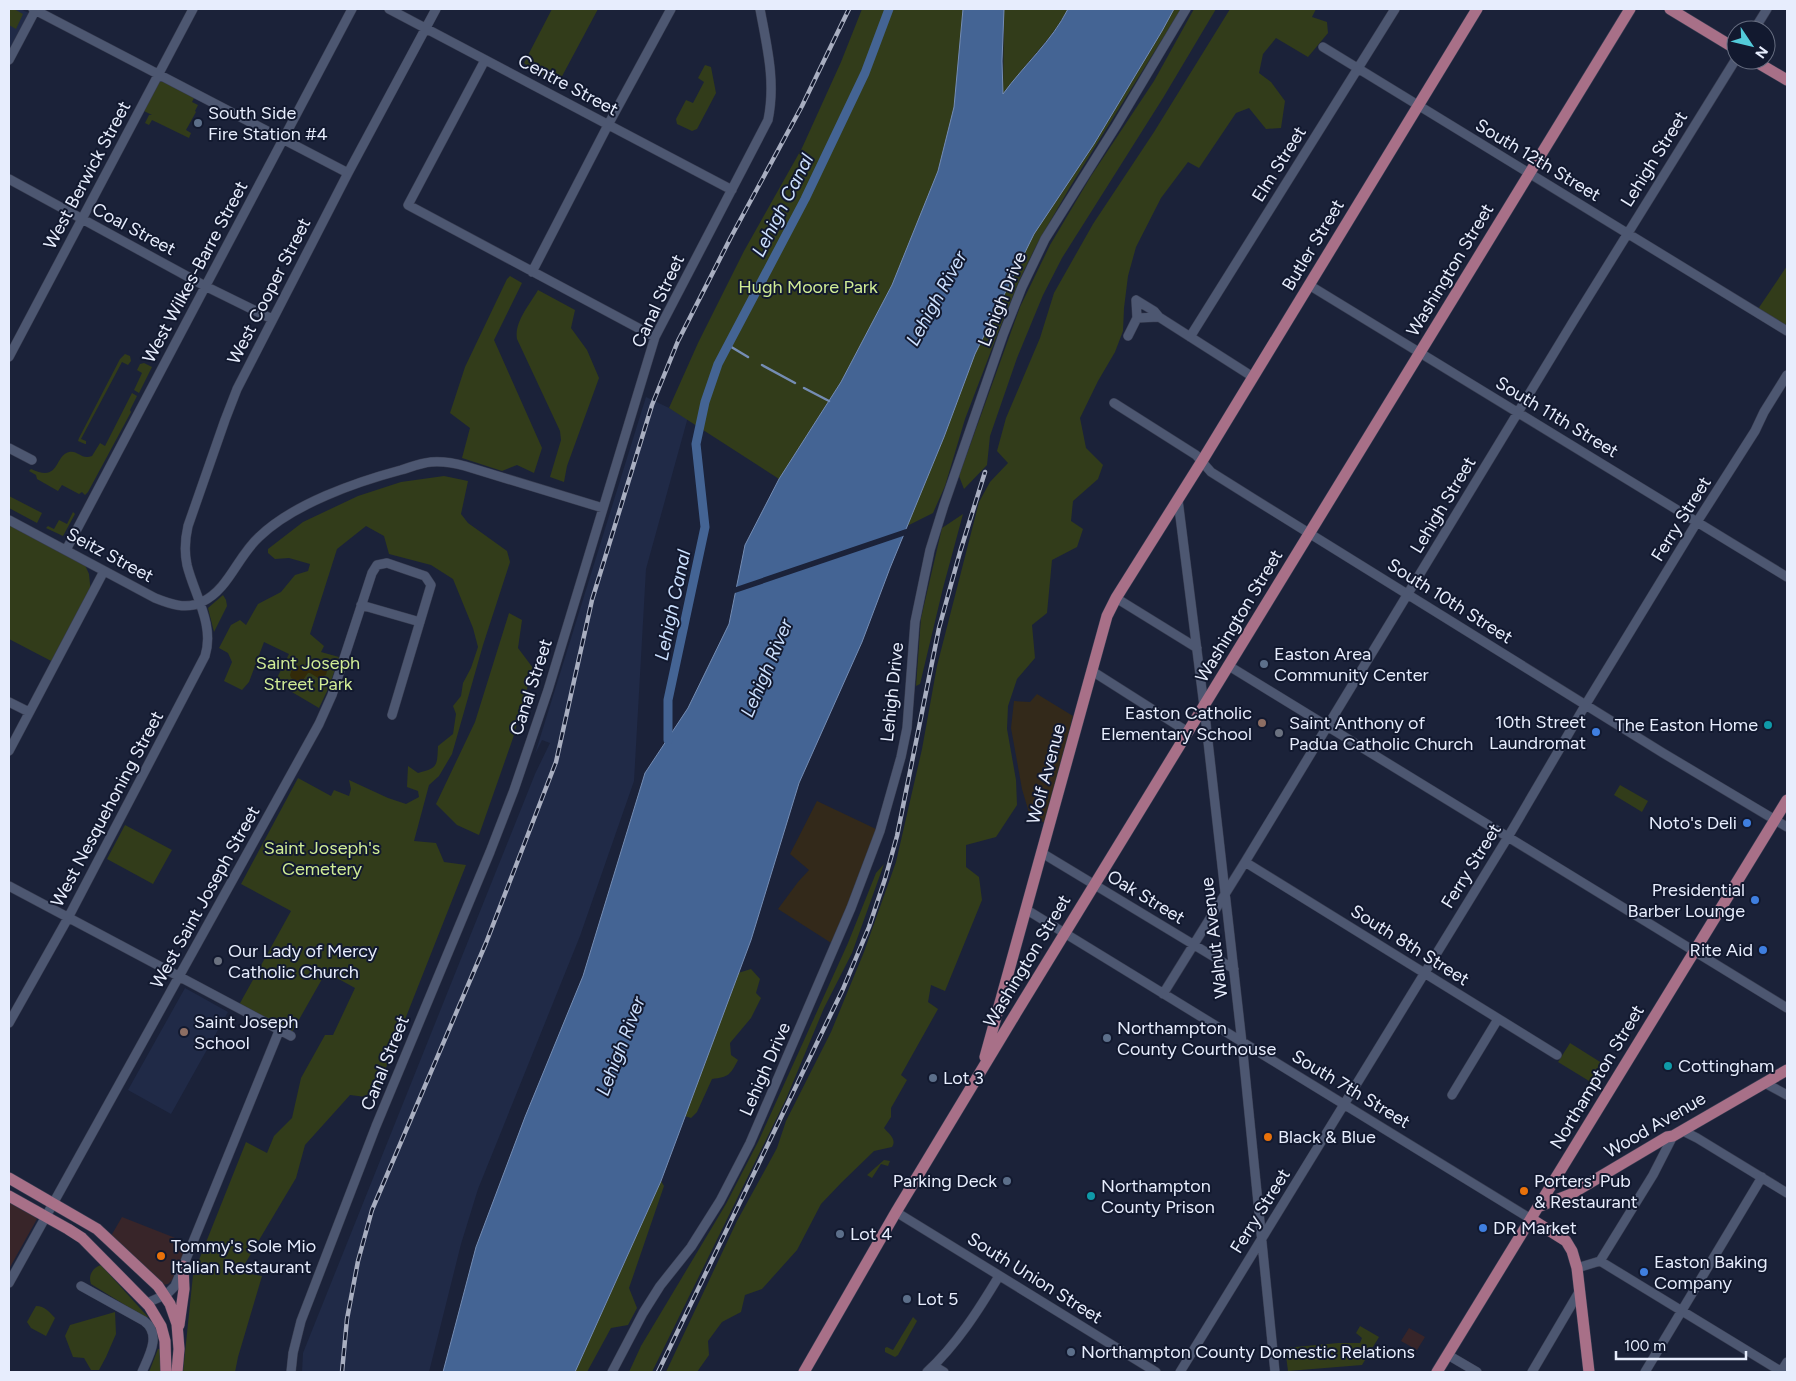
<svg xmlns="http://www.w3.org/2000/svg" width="1796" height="1381" font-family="Figtree,sans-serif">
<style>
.commercial{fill:#382529}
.industrial{fill:#33291a}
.built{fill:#202a47}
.green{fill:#323c1a}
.sand{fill:#332a09}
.water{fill:#446494;stroke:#758db4}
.pier{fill:#1b2239}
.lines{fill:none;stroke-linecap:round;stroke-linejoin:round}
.stream{stroke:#758db4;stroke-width:2.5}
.canal{stroke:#446494;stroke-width:9}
.minor-casing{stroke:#383d51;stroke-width:10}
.major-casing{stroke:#383d51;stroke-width:12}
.minor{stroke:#4d5771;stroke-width:9}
.major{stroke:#a87088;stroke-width:11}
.rail-casing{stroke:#a8aec0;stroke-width:4.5}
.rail{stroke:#12192f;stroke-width:2.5;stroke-dasharray:8;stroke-linecap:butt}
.service-dot{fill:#5c6f8a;stroke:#12192f;stroke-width:2}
.education-dot{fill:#8d6e63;stroke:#12192f;stroke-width:2}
.culture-dot{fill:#0f9aa8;stroke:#12192f;stroke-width:2}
.shop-dot{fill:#3f7fe0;stroke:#12192f;stroke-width:2}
.worship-dot{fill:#6b7280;stroke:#12192f;stroke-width:2}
.food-dot{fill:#e8710a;stroke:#12192f;stroke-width:2}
.labels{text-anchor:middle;stroke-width:4;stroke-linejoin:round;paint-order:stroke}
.street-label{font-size:18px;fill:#e7edfd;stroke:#12192f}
.poi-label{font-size:18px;fill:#e7edfd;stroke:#12192f;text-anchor:start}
.park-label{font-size:18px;fill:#d0ec95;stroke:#12192f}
.water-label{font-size:19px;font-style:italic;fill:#cde1ff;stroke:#12192f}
</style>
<rect width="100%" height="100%" fill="#1b2239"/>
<!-- commercial -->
<path class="commercial" d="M9,1202l24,13 4,4 -28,50z
M122,1217l66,26 -16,37 -4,4 -5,1 -52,-49z
M1409,1328l16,9 -8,13 -16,-9z"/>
<!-- industrial -->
<path class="industrial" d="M1037,694l36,22 -28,107 -15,-7 -8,-27 -11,-61 3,-27 16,1z
M817,801l61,29 -42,116 -58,-37 20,-27 11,-12 -19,-16z"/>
<!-- built -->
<path class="built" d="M9,9h11l9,4 -20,37z
M646,397l42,20 -42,152 -12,212 -54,155 -102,253 -17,55 -32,128h-127l1,-19 232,-579 15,-31 -8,-3 -7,14z
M185,988l43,24 -57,102 -43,-24z"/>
<!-- green -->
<path class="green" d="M9,9h5l9,5 -7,15 -7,-4z
M552,9h46l-38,71 -24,-7 -12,-10z
M862,9h101l-9,98 -16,64 -46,114 -51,97 -62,97 -110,-71 29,-65 46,-92 58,-103 39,-86z
M1004,9h64c-17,32 -45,56 -65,86z
M1174,9h7l-111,178 -33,57 -18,37 -23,57 -31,81 -20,67 -12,27 -26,13 37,-89 31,-83 59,-120 60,-90 68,-113z
M1194,9h22l-53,89 -101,160 -19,37 -26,63 -27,78 -3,29 -23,24 -5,-13 61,-169 30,-62 41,-69 63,-95z
M1230,9h86l-4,8 15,5 1,11 -20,24 -32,-19 -13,16 -4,19 12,9 14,19 -4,27 -15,1 -17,-21 -13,5 -37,55 -11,-6 -27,36 -25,49 -8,29 -4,32 -1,23 -8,21 -17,29 -18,37 6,30 17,17 -5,14 -25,22 -2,20 12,8 -6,18 -25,13 -5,53 -15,12 3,33 -18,21 -9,27 -1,23 9,51 1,25 -21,32 -30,8v22l13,10 3,23 -37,91 -14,-6 -3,17 10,7 -37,66 6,5 -16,28v9l-7,11c5,6 13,11 8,19l-18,4 -33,32 -20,21 -24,46 -35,39 -17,6 -4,17 -19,10 -14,19 1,14 -12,17h-31l71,-151 40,-73 9,-27 45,-89 33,-80 32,-90 26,-113 15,-83 42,-164 11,-20 18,-19 -11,-12 9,-33 34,-80 14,-45 39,-69 61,-92z
M705,65l6,2 5,26 -19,36 -5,2 -15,-7 -1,-5 10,-19 7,3 11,-21 -6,-4z
M158,75l38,19 -4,8 6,3 -3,6 1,1 -10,18 5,3 -2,5 -37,-18 -3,5 -4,-2 4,-8h3l-12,-6z
M1787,266v65l-31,-19z
M510,276l12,7 -28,57 48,108 -8,25 -17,-8 -15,6 -40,-13 8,-30 -20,-15 15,-46 42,-88z
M538,290l37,20 -4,18 16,22 12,28 -32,88 -3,16 -14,-5 11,-37 -1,-9 -43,-92c-3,-17 13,-35 21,-49z
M125,354l5,2 1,5 -3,4 -6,-3 -41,77 5,2v3h-1l-7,-3 1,-3 41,-79z
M144,363l8,4 -13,26 -5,-3 8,-17 -5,-3 3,-6z
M132,393l5,3 -7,14 1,2 -43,80 -3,3 -3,-3 -3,2 -17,-9 -4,6 -21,-12 -1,-4 -7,-4 2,-2c29,14 23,-13 38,-17 9,-2 12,8 23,4l8,-13 5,3z
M444,476l24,5 -7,33 7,9 39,28 3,11 -27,83 -31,109 -13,22 -10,9 -15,56 22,2 8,19 22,3 -92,233 -24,-3 -45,50 -9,33 -56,94 22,4 -24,81 -3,15h-52l10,-97 53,-133 21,11 7,-17 18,-18 9,-40 24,-43h8l22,-47 -29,-16 -34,60 -53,-27 52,-94 -50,-27 57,-106 33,18 3,-6 15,6 2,-7 -2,-9 39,18 18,6 13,-7 -1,-6 -11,-4 1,-21 10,7c20,-5 19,-7 20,-27l15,-12 3,-20 -3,-8 8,-10 2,-13 8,-15 7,-21 -5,-19 -20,-49 -22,-14 -42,-11 -5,-18 -18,-10 -29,23 -27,85 14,12 -3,6 18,5 -10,30 -10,21 -44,-26 14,-28 -25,-12 -15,40 -7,8 -18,-9 8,-19 -4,-9 -9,-5 12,-23 9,-5 6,5 12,-21 23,-12 14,-17 13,-4 2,-7 -21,-6 -14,1 -7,-6v-4l35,-27 55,-26 43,-14z
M9,496l33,17 -5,10 -28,-15z
M73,512l2,2 -12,22 -17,-8 2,-2 6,3 5,-9 8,4z
M963,514l-20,74 -23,96 -4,2 5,-68 21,-90z
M9,520l76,45 4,9 2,20 -36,69 -46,-24z
M223,595l3,5 1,6 -13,26 -6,-24z
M509,613l13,7 -4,28 15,20 -20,70 -34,97 -22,-10 -21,-21 39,-82z
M1620,785l28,16 -6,11 -28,-17z
M125,825l47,25 -19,34 -46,-25z
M884,864l-32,89 -28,55 -38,91 -134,273h-23l12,-26 85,-142 32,-62 90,-199 28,-70z
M751,969l9,10 -4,14 5,5 -10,20 -21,25 1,12 7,5c-8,15 -9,17 -26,19l-15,33 -6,6 -6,-2 53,-143z
M1570,1043l35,22 -11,19 -36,-22z
M884,1160l6,1 -2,5 -7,-2 -9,14 -5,-3z
M661,1181l3,5 -35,102 8,20 -9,17 -17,3 -24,44h-12z
M101,1265l47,52 -2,1 -55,-34c-3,-8 1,-16 10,-19z
M36,1306c9,0 13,6 19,12l-9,18 -15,-8 -4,-6z
M115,1312l1,22 -10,23 -7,13h-8l-7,-12 -11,-1 -8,-21 5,-11z
M913,1317l4,4 -19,34 -3,2 -10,-5v-4l2,-1 6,3z
M1360,1326l19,11 -17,28 -74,6 -3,-23 53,-5h22l2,-5 -6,-5z
M158,1349h3v23h-12z"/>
<!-- sand -->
<path class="sand" d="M296,665l13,5c8,-6 10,-7 18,1l-1,4 -8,3 -8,-5h-2l-5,7 -4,2 -8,-4 -1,-3 3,-9z"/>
<!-- water -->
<path class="water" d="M963,9h41l-2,52 1,33c21,-29 49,-53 65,-85h106l-12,22 -68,113 -60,90 -59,120 -31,83 -54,131 -28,74 -63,141 -48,157 -90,241 -86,191h-132l33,-125 49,-130 58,-141 62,-203 43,-65 41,-84 16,-79 34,-66 62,-97 51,-97 46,-114 16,-64z"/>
<!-- pier -->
<path class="pier" d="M909,528l-3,7 -174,59 1,-6z"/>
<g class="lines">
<!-- stream -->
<path class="stream" d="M728,345l20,12
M762,365l33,18
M804,388l25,13"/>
<!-- canal -->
<path class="canal" d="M668,740v-40l37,-173 -9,-83 9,-42 13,-38 87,-165 60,-126 24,-64"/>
<defs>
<path id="minor" d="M33,9l315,164
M389,9l343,181
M1754,30l13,-21
M1323,47l464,284
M9,60l27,-51
M485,60l-77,145 247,132
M9,179l196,107 67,33
M532,272l76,-147 63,-116
M1309,285l478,292
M1136,300l18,11 5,6 -22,1
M1159,317l94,60
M1128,336l9,-18 -1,-18
M1190,337l205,-328
M9,357l184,-348
M1114,403l82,52 15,17 43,27 409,254 124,74
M9,448l23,12
M1178,500l26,206 38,337 33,329
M9,520l146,78c15,6 31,12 47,4 27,-13 35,-45 57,-65 34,-33 97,-55 142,-67 10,-3 20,-7 30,-8 11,-1 23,1 34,4l138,42
M66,550l286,-541
M1116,598l81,50
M361,605l59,17
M1229,666l558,342
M1092,671l96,61
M9,702l20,10
M9,751l95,-180
M1042,853l192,116
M1245,862l312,193
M9,886l282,150
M1027,910l504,309
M1163,994l82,-132 329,-542 162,-261
M9,1023l59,-105 137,-262c10,-31 -11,-62 -18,-91 -3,-14 -2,-26 1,-39l37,-106 12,-31 111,-216 88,-164
M1765,1083l22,12
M1452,1095l46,-76
M1683,1131l14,7 90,55
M896,1212l260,160
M1600,1261l53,-86 20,-39
M1577,1268l23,-7 182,111
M9,1283l310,-559 13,-29 40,-122 5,-8 10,-2 38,13 6,9 -39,130
M81,1286l63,35c18,13 5,35 -2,51
M147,1303l20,-9 8,-8 104,-255
M1448,1355l29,17
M934,1366l10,6
M291,1372l2,-19 8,-32 75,-195 114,-274 24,-62 34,-100 107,-353 113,-217c8,-38 -1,-73 -8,-111
M612,1372l31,-59 17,-27 31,-39 29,-46 30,-58 101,-235 29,-77 21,-74 6,-29 8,-106 15,-72 14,-45 59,-170 19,-48 23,-48 71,-113 70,-117
M927,1372c30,-28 51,-61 72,-96
M1180,1372l328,-535 78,-133 111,-182 58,-91 9,-19 23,-37
M1532,1372l47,-80
M1645,1372l117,-195
M1781,1372l6,-10"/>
<path id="major" d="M1670,9l66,40
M1753,60l34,20
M985,1057l122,-441 9,-18 86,-137 275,-452
M9,1178l88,51 61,57 12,18 7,20 2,25 -2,23
M9,1196l59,33 14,9 67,68 12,20 4,15 1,31
M1538,1207l33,-13 96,-57 6,-1 114,-66
M1531,1219l35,22 6,10 5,17 12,104
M179,1325l5,-36 -1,-23
M804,1372l92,-160 120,-199 614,-1004
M1437,1372l350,-572"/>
</defs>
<!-- minor casing -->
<use href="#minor" class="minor-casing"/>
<!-- major casing -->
<use href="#major" class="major-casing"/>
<!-- minor -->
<use href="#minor" class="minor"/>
<!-- major -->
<use href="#major" class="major"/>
<defs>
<path id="rail" d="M342,1372l5,-53 11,-58 14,-51 114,-267 70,-181 36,-162 60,-195 26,-64 53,-104 71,-131 47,-97
M658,1372l185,-383 26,-62 16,-48 12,-43 42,-208 21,-76 25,-80"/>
</defs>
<!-- rail casing -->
<use href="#rail" class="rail-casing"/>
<!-- rail -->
<use href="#rail" class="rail"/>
</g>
<!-- markers -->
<g class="service-dot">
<circle cx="198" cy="123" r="5"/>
<circle cx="1264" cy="664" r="5"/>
<circle cx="1107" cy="1038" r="5"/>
<circle cx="933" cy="1078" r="5"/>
<circle cx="1007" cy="1181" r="5"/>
<circle cx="840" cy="1234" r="5"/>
<circle cx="907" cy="1299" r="5"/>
<circle cx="1071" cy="1352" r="5"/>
</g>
<g class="education-dot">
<circle cx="1262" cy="723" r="5"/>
<circle cx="184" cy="1032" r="5"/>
</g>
<g class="culture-dot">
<circle cx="1768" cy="725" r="5"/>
<circle cx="1668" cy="1066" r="5"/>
<circle cx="1091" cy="1196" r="5"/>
</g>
<g class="shop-dot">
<circle cx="1596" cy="732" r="5"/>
<circle cx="1747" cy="823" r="5"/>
<circle cx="1755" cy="900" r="5"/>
<circle cx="1763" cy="950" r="5"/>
<circle cx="1483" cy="1228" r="5"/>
<circle cx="1644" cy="1272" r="5"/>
</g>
<g class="worship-dot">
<circle cx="1279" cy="733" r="5"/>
<circle cx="218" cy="961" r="5"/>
</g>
<g class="food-dot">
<circle cx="1268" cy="1137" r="5"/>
<circle cx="1524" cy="1191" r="5"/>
<circle cx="161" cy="1256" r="5"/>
</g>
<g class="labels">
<!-- street labels -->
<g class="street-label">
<text transform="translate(568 85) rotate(28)" y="6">Centre Street</text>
<text transform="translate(1654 159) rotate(-58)" y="6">Lehigh Street</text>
<text transform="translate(1538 160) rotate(31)" y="6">South 12th Street</text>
<text transform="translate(1279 164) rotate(-58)" y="6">Elm Street</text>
<text transform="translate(87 175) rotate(-62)" y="6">West Berwick Street</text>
<text transform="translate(134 229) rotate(28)" y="6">Coal Street</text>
<text transform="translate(1313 245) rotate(-59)" y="6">Butler Street</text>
<text transform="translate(1450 270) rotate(-59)" y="6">Washington Street</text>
<text transform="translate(195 272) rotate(-62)" y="6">West Wilkes-Barre Street</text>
<text transform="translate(269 291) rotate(-63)" y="6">West Cooper Street</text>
<text transform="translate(1002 299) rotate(-68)" y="6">Lehigh Drive</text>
<text transform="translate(658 301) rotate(-65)" y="6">Canal Street</text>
<text transform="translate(1557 417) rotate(31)" y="6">South 11th Street</text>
<text transform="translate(1443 505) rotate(-59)" y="6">Lehigh Street</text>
<text transform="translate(1681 519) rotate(-58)" y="6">Ferry Street</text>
<text transform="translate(110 555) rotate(28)" y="6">Seitz Street</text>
<text transform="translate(1450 601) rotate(32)" y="6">South 10th Street</text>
<text transform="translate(1239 616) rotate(-59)" y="6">Washington Street</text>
<text transform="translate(531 687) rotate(-72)" y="6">Canal Street</text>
<text transform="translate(892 692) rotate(-84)" y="6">Lehigh Drive</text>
<text transform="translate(1046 774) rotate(-75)" y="6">Wolf Avenue</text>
<text transform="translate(107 809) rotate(-62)" y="6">West Nesquehoning Street</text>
<text transform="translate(1471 866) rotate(-58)" y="6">Ferry Street</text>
<text transform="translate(205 897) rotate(-61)" y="6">West Saint Joseph Street</text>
<text transform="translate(1146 897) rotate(31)" y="6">Oak Street</text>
<text transform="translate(1214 938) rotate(-97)" y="6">Walnut Avenue</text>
<text transform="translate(1410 945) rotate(32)" y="6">South 8th Street</text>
<text transform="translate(1027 961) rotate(-59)" y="6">Washington Street</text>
<text transform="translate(385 1063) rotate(-68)" y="6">Canal Street</text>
<text transform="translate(765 1069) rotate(-66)" y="6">Lehigh Drive</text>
<text transform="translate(1597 1077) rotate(-59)" y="6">Northampton Street</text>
<text transform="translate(1351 1089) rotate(31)" y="6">South 7th Street</text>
<text transform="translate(1655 1125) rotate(-30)" y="6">Wood Avenue</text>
<text transform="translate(1260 1211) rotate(-58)" y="6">Ferry Street</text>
<text transform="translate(1035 1278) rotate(32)" y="6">South Union Street</text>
</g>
<!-- poi labels -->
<g class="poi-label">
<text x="208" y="119">South Side<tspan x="208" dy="21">Fire Station #4</tspan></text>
<text x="1274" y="660">Easton Area<tspan x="1274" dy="21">Community Center</tspan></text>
<text x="1252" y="719" text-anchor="end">Easton Catholic<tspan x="1252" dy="21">Elementary School</tspan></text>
<text x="1586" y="728" text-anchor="end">10th Street<tspan x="1586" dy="21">Laundromat</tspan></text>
<text x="1289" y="729">Saint Anthony of<tspan x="1289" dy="21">Padua Catholic Church</tspan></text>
<text x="1758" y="731" text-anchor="end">The Easton Home</text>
<text x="1737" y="829" text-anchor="end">Noto's Deli</text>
<text x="1745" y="896" text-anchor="end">Presidential<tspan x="1745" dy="21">Barber Lounge</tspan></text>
<text x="1753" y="956" text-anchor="end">Rite Aid</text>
<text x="228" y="957">Our Lady of Mercy<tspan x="228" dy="21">Catholic Church</tspan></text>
<text x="194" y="1028">Saint Joseph<tspan x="194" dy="21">School</tspan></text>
<text x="1117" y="1034">Northampton<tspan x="1117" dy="21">County Courthouse</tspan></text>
<text x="1678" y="1072">Cottingham</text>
<text x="943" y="1084">Lot 3</text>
<text x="1278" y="1143">Black &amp; Blue</text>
<text x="997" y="1187" text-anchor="end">Parking Deck</text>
<text x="1534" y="1187">Porters' Pub<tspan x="1534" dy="21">&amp; Restaurant</tspan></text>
<text x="1101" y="1192">Northampton<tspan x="1101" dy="21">County Prison</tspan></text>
<text x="1493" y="1234">DR Market</text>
<text x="850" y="1240">Lot 4</text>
<text x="171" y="1252">Tommy's Sole Mio<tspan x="171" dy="21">Italian Restaurant</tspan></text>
<text x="1654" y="1268">Easton Baking<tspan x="1654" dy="21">Company</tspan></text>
<text x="917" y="1305">Lot 5</text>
<text x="1081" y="1358">Northampton County Domestic Relations</text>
</g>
<!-- park labels -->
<g class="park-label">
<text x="808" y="293">Hugh Moore Park</text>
<text x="308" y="669">Saint Joseph<tspan x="308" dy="21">Street Park</tspan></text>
<text x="322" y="854">Saint Joseph's<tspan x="322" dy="21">Cemetery</tspan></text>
</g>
<!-- water labels -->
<g class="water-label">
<text transform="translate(782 205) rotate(-63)" y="7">Lehigh Canal</text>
<text transform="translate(936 298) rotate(-61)" y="7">Lehigh River</text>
<text transform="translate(672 605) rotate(-78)" y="7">Lehigh Canal</text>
<text transform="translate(766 668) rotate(-67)" y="7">Lehigh River</text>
<text transform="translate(620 1046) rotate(-69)" y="7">Lehigh River</text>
</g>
</g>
<!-- border -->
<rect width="1796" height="1381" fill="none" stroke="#e7edfd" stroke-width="20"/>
<!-- north arrow -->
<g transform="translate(1751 45) rotate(125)"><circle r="24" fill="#12192f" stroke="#676e81"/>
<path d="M0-4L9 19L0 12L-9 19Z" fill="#53cbda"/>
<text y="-8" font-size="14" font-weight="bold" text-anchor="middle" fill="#e7edfd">N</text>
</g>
<!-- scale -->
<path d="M1616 1351v8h130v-8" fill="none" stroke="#e7edfd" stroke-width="2.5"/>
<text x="1624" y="1351" font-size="15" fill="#e7edfd" stroke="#12192f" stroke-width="4" paint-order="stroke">100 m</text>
</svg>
